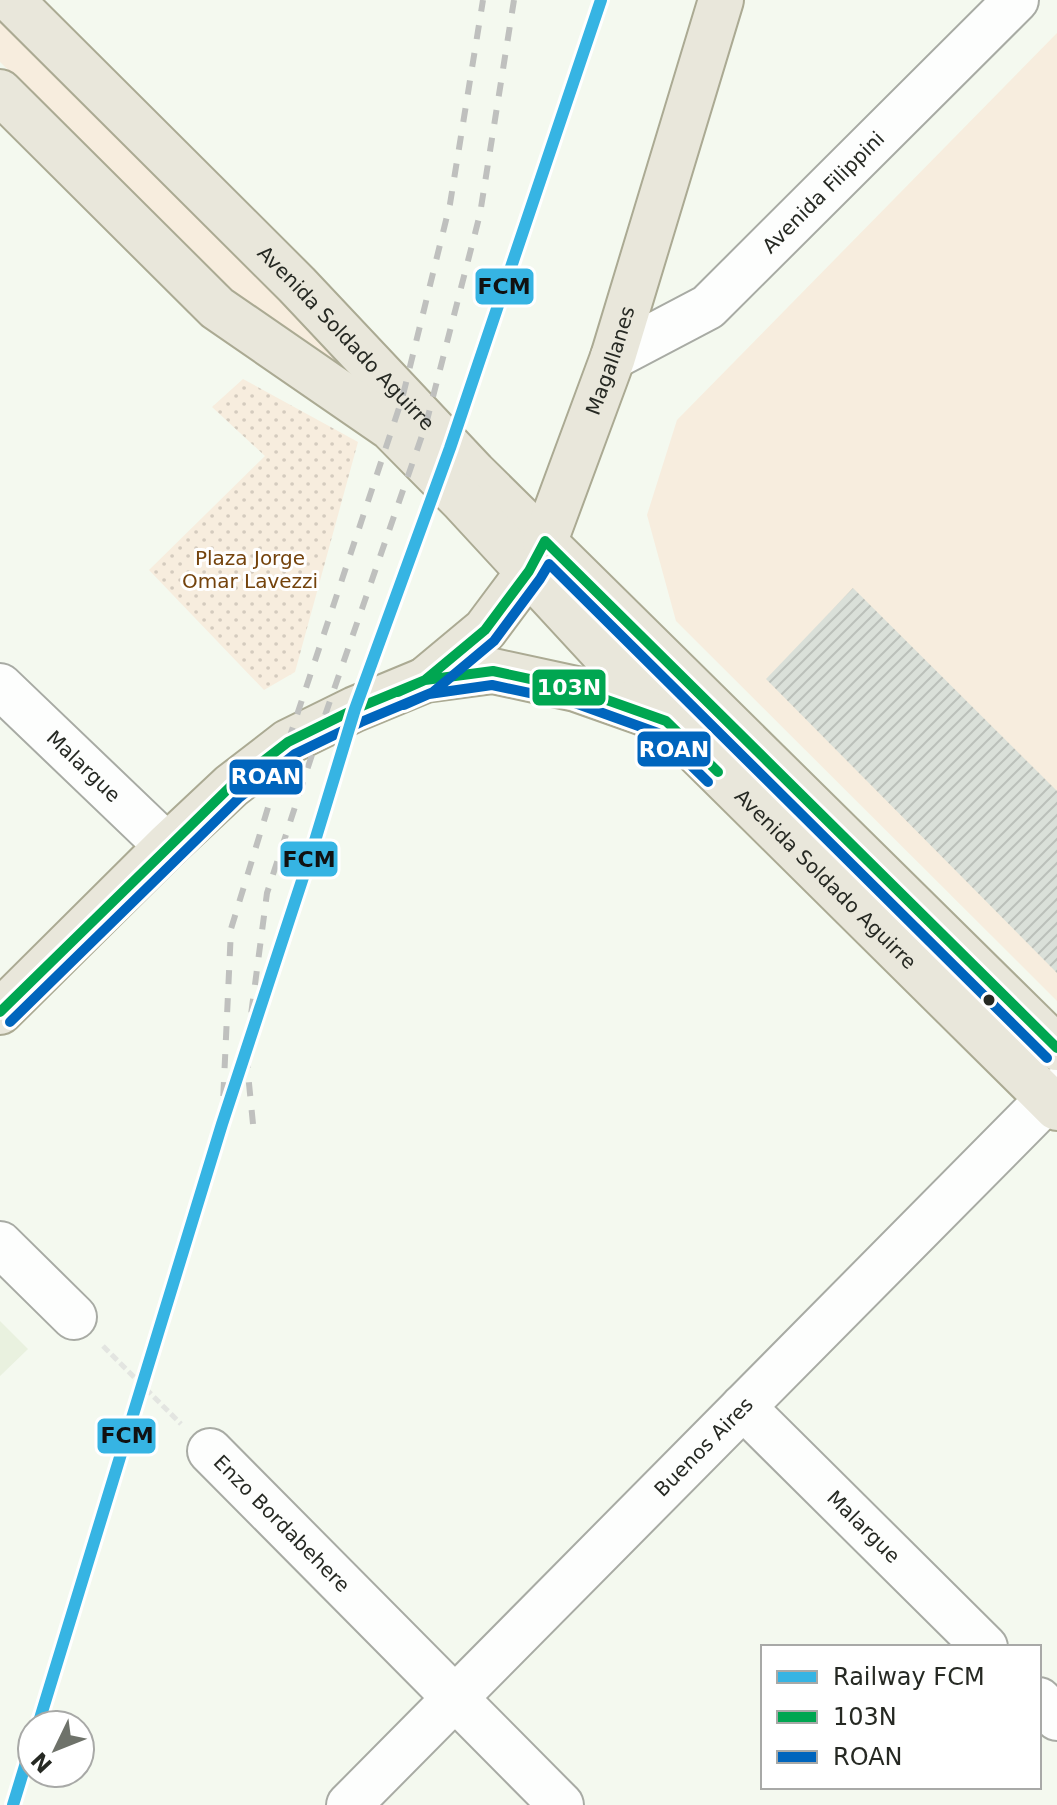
<svg xmlns="http://www.w3.org/2000/svg" width="1057" height="1805" font-family="'DejaVu Sans',sans-serif">
<style>
.built{fill:#e9f1df}
.grass{fill:#f7edde}
.park{fill:url(#park-dots)}
.building{fill:url(#building-hatch)}
.lines{fill:none;stroke-linecap:round;stroke-linejoin:round}
.minor-casing{stroke:#a8aba4;stroke-width:48}
.major-casing{stroke:#abaa93;stroke-width:48}
.path{stroke:#e3e5e1;stroke-width:5;stroke-dasharray:8 4;stroke-linecap:butt}
.minor{stroke:#fdfefd;stroke-width:44}
.major{stroke:#e9e7db;stroke-width:44}
.rail{stroke:#bfc0be;stroke-width:6;stroke-dasharray:14 14;stroke-linecap:butt}
.bus-1-casing{stroke:#fff;stroke-width:16}
.bus-2-casing{stroke:#fff;stroke-width:16}
.bus-1{stroke:#00a651;stroke-width:10}
.bus-2{stroke:#0065bd;stroke-width:10}
.rail-1-casing{stroke:#fff;stroke-width:18}
.rail-1{stroke:#36b4e3;stroke-width:12}
.bus-dot{fill:#262923;stroke:#fff;stroke-width:3}
.labels{text-anchor:middle;stroke-width:6;stroke-linejoin:round;paint-order:stroke}
.street-label{font-size:20px;fill:#262923;stroke:#fff}
.park-label{font-size:20px;fill:#74430c;stroke:#fff}
.line-badge{stroke:#fff;stroke-width:3}
.badge-label{font-size:22px;text-anchor:middle;font-weight:bold;fill:#fff}
.pale-badge-label{font-size:22px;text-anchor:middle;font-weight:bold;fill:#111}
</style>
<defs>
<pattern id="park-dots" width="8" height="8" patternUnits="userSpaceOnUse" patternTransform="scale(2)"><rect width="8" height="8" fill="#f7edde"/><path d="M2 2h.1M6 6h.1" fill="none" stroke="#d4cbbe" stroke-width="1.8" stroke-linecap="round"/></pattern>
<pattern id="building-hatch" width="6" height="6" patternUnits="userSpaceOnUse" patternTransform="scale(2)"><rect width="6" height="6" fill="#dae0d9"/><path d="M-1 1l2-2M0 6l6-6M5 7l2-2" fill="none" stroke="#bbc0ba"/></pattern>
</defs>
<rect width="100%" height="100%" fill="#f4f9ef"/>
<!-- built -->
<path class="built" d="M0,1321l28,28 -28,27z"/>
<!-- grass -->
<path class="grass" d="M0,17l380,379 -120,-75 -260,-259z
M1057,33v968l-381,-380 -29,-106 30,-95z"/>
<!-- park -->
<path class="park" d="M243,379l115,63 -63,230 -31,18 -115,-120 116,-114 -53,-49z"/>
<!-- building -->
<path class="building" d="M853,588l204,203v182l-291,-294z"/>
<g class="lines">
<defs>
<g id="minor">
<path id="s1" d="M613,357l95,-50 308,-307"/>
<path id="s2" d="M0,686l167,160"/>
<path d="M0,1244l74,73"/>
<path id="s3" d="M743,1407l242,240"/>
<path id="s4" d="M210,1451l351,354"/>
<path d="M1039,1700l18,18"/>
<path id="s5" d="M349,1805l708,-715"/>
</g>
<g id="major">
<path id="s6" d="M11,0l286,285 177,188 583,575"/>
<path id="s7" d="M0,92l217,216 174,120 72,73 203,220 391,387"/>
<path id="s8" d="M545,541l68,-184 108,-357"/>
<path d="M425,680l60,-50 44,-59"/>
<path d="M0,1012l167,-166 64,-60 57,-44 67,-33 70,-29 68,-9 83,18 85,30"/>
</g>
</defs>
<!-- minor casing -->
<use href="#minor" class="minor-casing"/>
<!-- major casing -->
<use href="#major" class="major-casing"/>
<!-- path -->
<path class="path" d="M103,1346l78,78"/>
<!-- minor -->
<use href="#minor" class="minor"/>
<!-- major -->
<use href="#major" class="major"/>
<!-- rail -->
<path class="rail" d="M222,1124l9,-195 57,-187 114,-343 48,-195 33,-204
M253,1124l-7,-71 21,-160 55,-169 104,-300 54,-210 34,-214"/>
<defs>
<path id="bus-1" d="M398,692l27,-12 68,-9 83,18 90,32 52,51
M0,1012l231,-226 57,-44 67,-33 70,-29 60,-50 44,-59 16,-30 512,507"/>
<path id="bus-2" d="M404,705l25,-11 63,-9 80,17 86,31 50,49
M10,1022l230,-225 55,-43 66,-32 72,-30 61,-51 46,-62 9,-15 498,494"/>
</defs>
<!-- bus-1 casing -->
<use href="#bus-1" class="bus-1-casing"/>
<!-- bus-2 casing -->
<use href="#bus-2" class="bus-2-casing"/>
<!-- bus-1 -->
<use href="#bus-1" class="bus-1"/>
<!-- bus-2 -->
<use href="#bus-2" class="bus-2"/>
<defs>
<path id="rail-1" d="M38,1725l184,-601 92,-280 41,-135 95,-261 151,-448
M13,1805l19,-62"/>
</defs>
<!-- rail-1 casing -->
<use href="#rail-1" class="rail-1-casing"/>
<!-- rail-1 -->
<use href="#rail-1" class="rail-1"/>
</g>
<!-- markers -->
<circle class="bus-dot" cx="989" cy="1000" r="7"/>
<g class="labels">
<!-- street labels -->
<g class="street-label">
<text dy="7" stroke="none"><textPath href="#s1" startOffset="270">Avenida Filippini</textPath></text>
<text dy="7" stroke="none"><textPath href="#s6" startOffset="476">Avenida Soldado Aguirre</textPath></text>
<text dy="7" stroke="none"><textPath href="#s8" startOffset="192">Magallanes</textPath></text>
<text dy="7" stroke="none"><textPath href="#s2" startOffset="116">Malargue</textPath></text>
<text dy="7" stroke="none"><textPath href="#s7" startOffset="1144">Avenida Soldado Aguirre</textPath></text>
<text dy="7" stroke="none"><textPath href="#s5" startOffset="504">Buenos Aires</textPath></text>
<text dy="7" stroke="none"><textPath href="#s4" startOffset="102">Enzo Bordabehere</textPath></text>
<text dy="7" stroke="none"><textPath href="#s3" startOffset="170">Malargue</textPath></text>
</g>
<!-- park labels -->
<g class="park-label">
<text x="250" y="565">Plaza Jorge<tspan x="250" dy="23">Omar Lavezzi</tspan></text>
</g>
</g>
<g class="line-badge">
<rect x="474" y="267" width="61" height="39" rx="8" fill="#36b4e3"/>
<rect x="531" y="668" width="76" height="39" rx="8" fill="#00a651"/>
<rect x="636" y="730" width="76" height="38" rx="8" fill="#0065bd"/>
<rect x="228" y="758" width="76" height="38" rx="8" fill="#0065bd"/>
<rect x="279" y="840" width="60" height="38" rx="8" fill="#36b4e3"/>
<rect x="96" y="1417" width="61" height="38" rx="8" fill="#36b4e3"/>
</g>
<g class="badge-label">
<text x="569" y="695">103N</text>
<text x="674" y="757">ROAN</text>
<text x="266" y="784">ROAN</text>
</g>
<g class="pale-badge-label">
<text x="504" y="294">FCM</text>
<text x="309" y="867">FCM</text>
<text x="127" y="1443">FCM</text>
</g>
<!-- legend -->
<rect x="761" y="1645" width="280" height="144" fill="#ffffff" stroke="#a8a9a7" stroke-width="2"/>
<rect x="777" y="1671" width="40" height="12" fill="#36b4e3" stroke="#a8a9a7" stroke-width="2"/>
<text x="833" y="1685" font-size="24" fill="#262923">Railway FCM</text>
<rect x="777" y="1711" width="40" height="12" fill="#00a651" stroke="#a8a9a7" stroke-width="2"/>
<text x="833" y="1725" font-size="24" fill="#262923">103N</text>
<rect x="777" y="1751" width="40" height="12" fill="#0065bd" stroke="#a8a9a7" stroke-width="2"/>
<text x="833" y="1765" font-size="24" fill="#262923">ROAN</text>
<!-- north arrow -->
<g transform="translate(56 1749) rotate(227)"><circle r="38" fill="#ffffff" stroke="#a8a9a7" stroke-width="2"/>
<path d="M0-6L14 30L0 20L-14 30Z" fill="#6e726a"/>
<text y="-12" font-size="22" font-weight="bold" text-anchor="middle" fill="#262923">N</text>
</g>
</svg>
